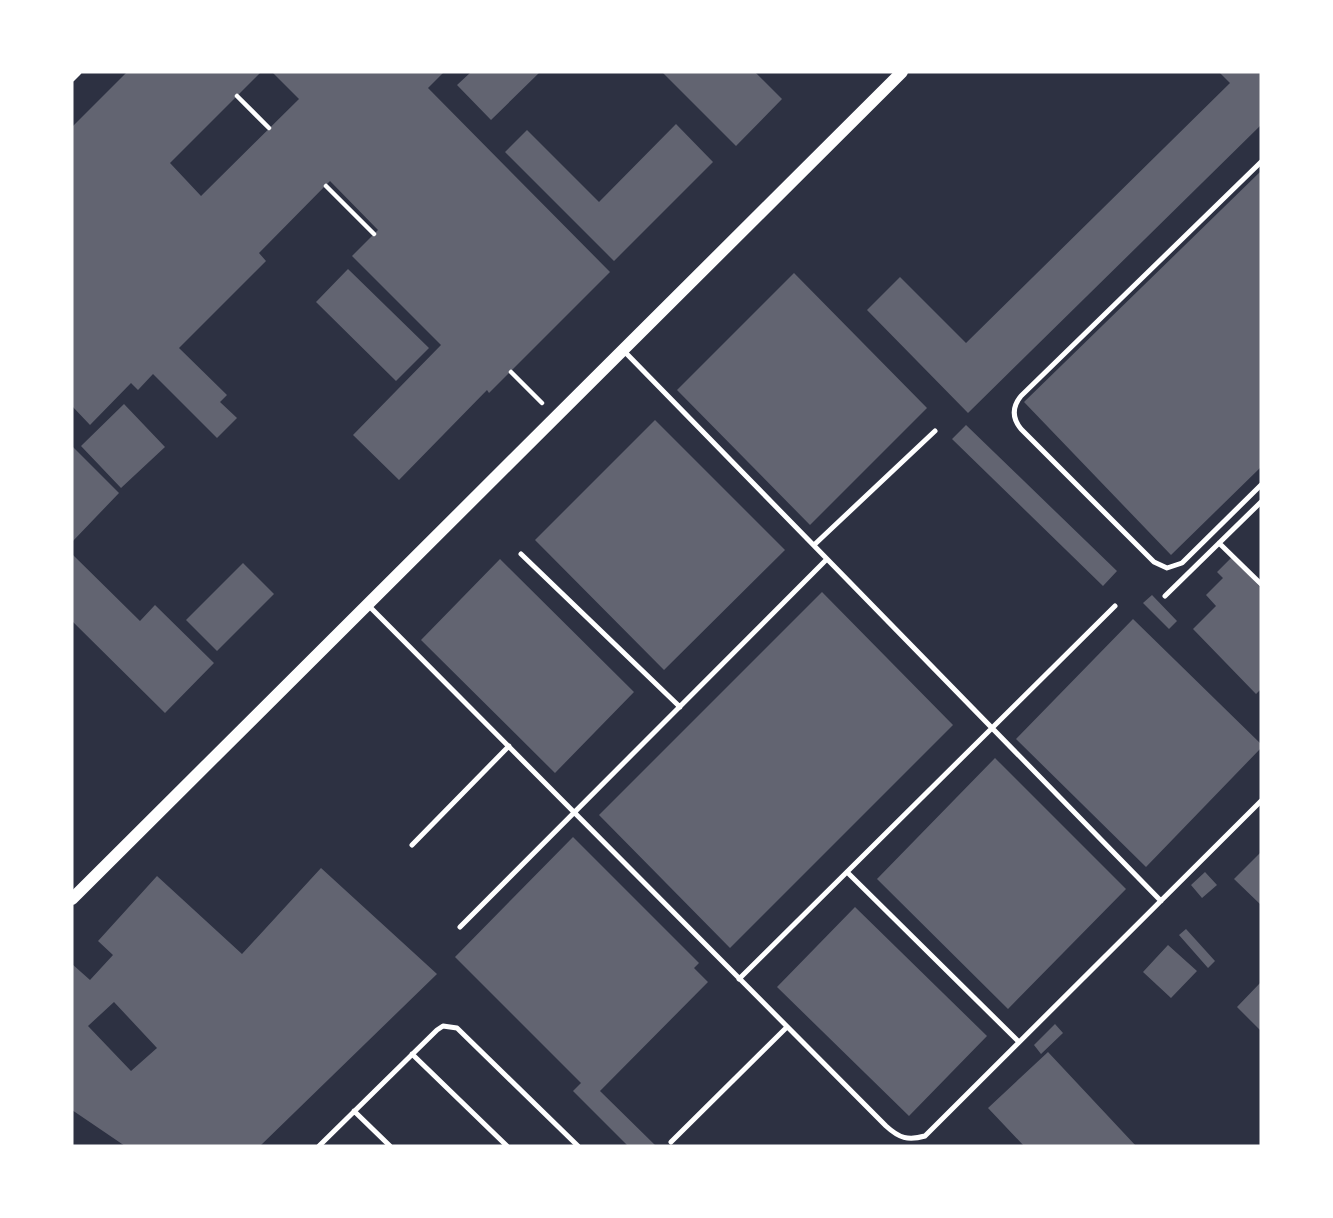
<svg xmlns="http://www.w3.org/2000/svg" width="1333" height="1218" font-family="Manrope,sans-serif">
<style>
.building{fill:#626471;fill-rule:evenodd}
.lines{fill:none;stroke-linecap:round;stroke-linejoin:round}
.path{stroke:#fff;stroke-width:4.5}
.service{stroke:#fff;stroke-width:5}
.minor{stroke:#fff;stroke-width:7}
.tertiary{stroke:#fff;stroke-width:12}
</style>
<rect width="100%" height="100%" fill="#2d3142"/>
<!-- building -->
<path class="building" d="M127,72h134l-91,91 31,33 98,-97 -27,-27h172l-16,16 182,184 -121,121 -2,-3 -88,90 -46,-45 88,-90 -89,-89 26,-26 -48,-49 -71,72 7,8 -87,87 48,47 -7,7 17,16 -20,20 -64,-64 -15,16 -7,-7 -41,42 -18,-19v-279z
M471,72h69l-49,48 -34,-35z
M662,72h93l27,27 -46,47z
M1219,72h42v53l-293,288 -101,-103 33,-33 66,66 264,-260z
M676,124l37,38 -99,99 -109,-109 22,-22 72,72z
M1261,171v296l-90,88 -147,-153z
M348,269l81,79 -33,33 -80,-79z
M794,273l133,135 -117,117 -133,-135z
M124,404l41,43 -44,41 -40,-42z
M655,420l130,130 -121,120 -129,-130z
M966,425l151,146 -14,15 -151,-147z
M72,446l47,47 -47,49z
M72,554l68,67 15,-16 59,58 -49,50 -93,-92z
M1232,557l29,31v101l-5,5 -63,-65 23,-23 -10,-11 17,-17 -6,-6z
M500,559l134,133 -79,81 -134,-133z
M243,563l31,31 -57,57 -31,-31z
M822,592l131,133 -223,223 -131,-133z
M1152,595l25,26 -8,8 -26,-26z
M1133,619l128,125v4l-115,119 -130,-128z
M995,758l131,131 -118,120 -131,-130z
M573,837l126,126 -5,5 14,14 -108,109 56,55h-28l-55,-55 8,-8 -126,-126z
M1261,852v53l-27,-26z
M321,868l116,106 -177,172h-135l-53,-36v-146l18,16 23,-25 -15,-14 59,-65 85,78zM114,1002l43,46 -26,23 -43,-45z
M1205,872l12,13 -15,13 -11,-13z
M855,907l132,129 -78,80 -132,-129z
M1186,929l29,32 -7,7 -29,-33z
M1168,945l29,26 -26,27 -28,-26z
M1261,982v49l-24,-24z
M1055,1024l8,9 -22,21 -7,-9z
M1048,1052l88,94h-112l-36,-38z"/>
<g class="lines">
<!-- path -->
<path class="path" d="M237,96l32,32
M326,186l48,48
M511,372l31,31"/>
<!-- service -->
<path class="service" d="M1261,162l-240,234c-9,11 -9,22 0,33l133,133 13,6 15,-5 79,-78
M622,349l539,552
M1219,543l42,41
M814,545l121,-114
M521,554l159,153
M1165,596l96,-94
M368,605l518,521c13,12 22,15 39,10l336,-335
M412,845l97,-99
M847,872l172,170
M460,927l367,-368
M739,979l376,-373
M412,1054l95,92
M354,1111l36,35
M671,1142l116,-115
M319,1146l118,-116 6,-4 14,2 121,118"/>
<!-- minor -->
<path class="minor" d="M72,78l6,-6"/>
<!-- tertiary -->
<path class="tertiary" d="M72,899l830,-827"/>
</g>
<!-- border -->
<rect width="1333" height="1218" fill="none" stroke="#ffffff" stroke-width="147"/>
</svg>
